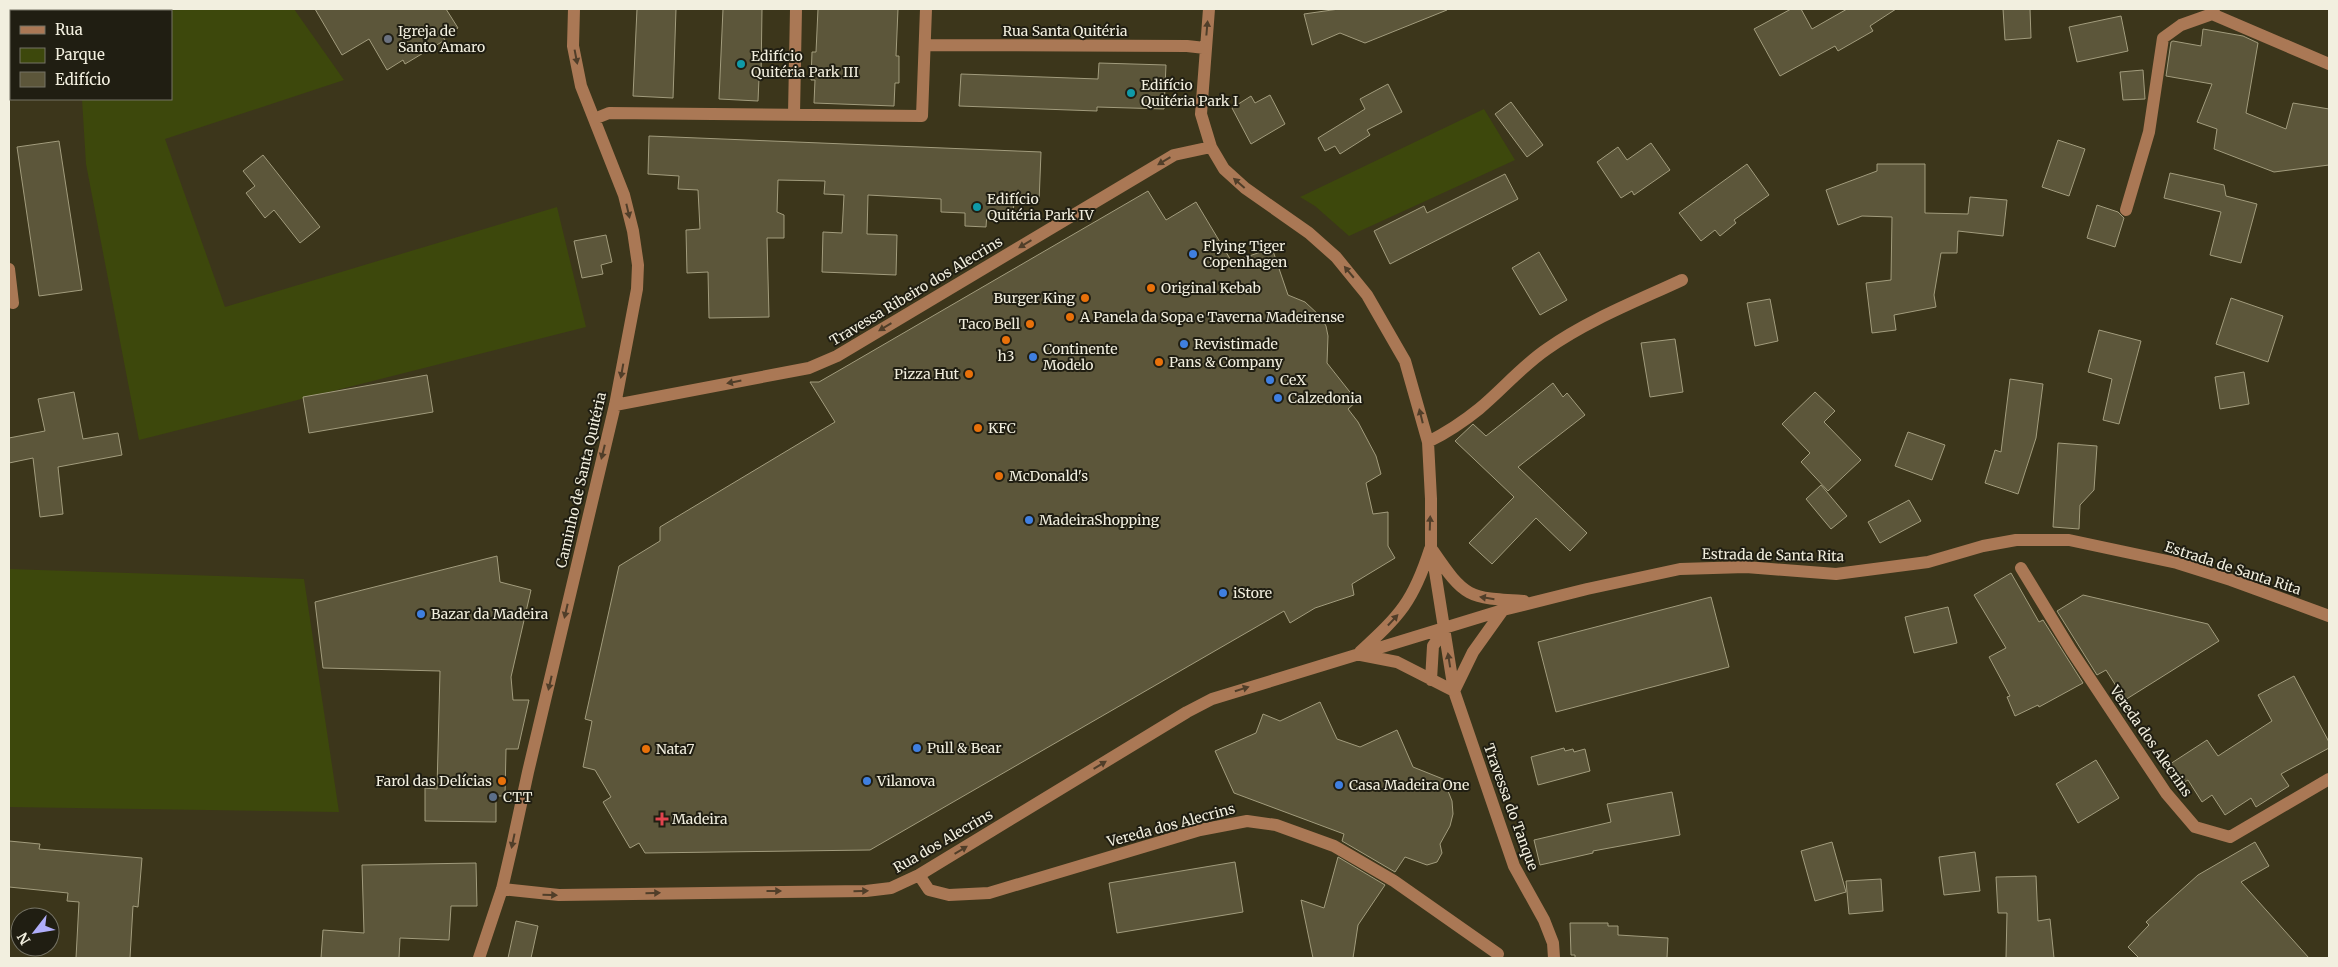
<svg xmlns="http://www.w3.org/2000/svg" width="2338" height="967" font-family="Merriweather,serif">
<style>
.green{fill:#3d480c}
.building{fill:#5c563a;stroke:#a29c7d}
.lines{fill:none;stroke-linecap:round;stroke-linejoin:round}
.minor{stroke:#aa7855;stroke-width:12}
.oneway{fill:#503e29}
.worship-dot{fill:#6b7280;stroke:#201e12;stroke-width:2}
.culture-dot{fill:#0f9aa8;stroke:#201e12;stroke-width:2}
.shop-dot{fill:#3f7fe0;stroke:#201e12;stroke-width:2}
.food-dot{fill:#e8710a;stroke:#201e12;stroke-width:2}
.service-dot{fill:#5c6f8a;stroke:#201e12;stroke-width:2}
.health-dot{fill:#e0444e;stroke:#201e12;stroke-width:2}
.labels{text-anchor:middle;stroke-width:4;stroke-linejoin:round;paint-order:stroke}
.poi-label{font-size:14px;fill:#f2efdf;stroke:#201e12;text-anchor:start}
.street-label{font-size:14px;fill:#f2efdf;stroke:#201e12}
</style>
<rect width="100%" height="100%" fill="#3c361b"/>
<!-- green -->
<path class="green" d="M77,9h217l50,71 -179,59 60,168 332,-100 29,120 -447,113 -53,-276 -4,-65h89v-88h-94z
M1484,109l31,51 -166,76 -34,-30 -15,-9z
M9,569l295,10 35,233 -330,-5z"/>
<!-- building -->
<path class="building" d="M315,9h131l12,19 -15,9 2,3 -40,24 -2,-4 -16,10 -18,-31 -27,16z
M637,9h39l-3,89 -40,-2z
M723,9h39l-1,69h-2l-1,23 -39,-2z
M818,9h80l-2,47h3v27h-4l-1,23 -80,-3 1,-23h-4l1,-28h4z
M1339,9h108v1l-82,33 -25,-10 -28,12 -8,-31z
M1791,9h10l11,20 35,-20h49l-26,17 3,5 -35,20 -3,-5 -55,30 -26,-47z
M2003,9h27l1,29 -26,2z
M2121,16l7,35 -51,11 -8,-35z
M2203,29l40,7 15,7 -12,70 40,16 7,-26 36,6v56l-55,7 -60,-23 3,-20 -20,-7 15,-38 -46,-8 5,-34 2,-1 28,5z
M1099,63l67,2 -2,44 -67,-2v4l-138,-5 2,-32 137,5z
M2143,70l2,29 -22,1 -3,-28z
M1388,84l14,28 -35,18 3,5 -30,19 -5,-8 -10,5 -7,-13 47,-29 -5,-10z
M1270,95l15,29 -34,20 -19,-36 19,-12 4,7z
M1511,102l32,43 -16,12 -32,-43z
M649,136l392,16 -2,51 -25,-1 -1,12 -26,-1 -1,14 -21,-1v-13l-24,-1v-13l-73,-4 -1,39 30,1 -1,40 -74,-3 1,-40 19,1 2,-38 -20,-1 1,-13 -47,-1 -1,32 7,3v23h-17l2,79 -60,1 -1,-46 -21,1 -1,-43 14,-1 -2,-39 -20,-1 1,-13 -31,-2z
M2058,140l27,9 -16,47 -27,-9z
M59,141l23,149 -43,6 -22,-149z
M1651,143l19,27 -36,25 -2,-4 -11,7 -24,-36 21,-15 9,13z
M263,155l57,72 -20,16 -26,-33 -9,8 -19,-25 9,-7 -12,-15z
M1747,164l22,31 -35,25 2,3 -16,13 -5,-6 -14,11 -22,-28z
M1877,164h48v49l43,1 2,-17 37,3 -4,36 -45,-5 -1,22h-16l-7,42 2,12 -42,8 2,15 -24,3 -6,-50 25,-3 1,-63 -30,-1 -24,9 -12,-35 51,-19z
M2170,173l54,12 2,11 31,8 -16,59 -31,-8 11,-43 -57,-14z
M1505,174l13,25 -128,65 -16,-33 50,-25 3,7z
M1148,191l18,29 30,-18 36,60 40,-14 16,47 17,7 15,14 6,10 2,10 -1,27 30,38 -9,8 10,13 18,34 5,18 -15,9 7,31 15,-2v34l7,12 -43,26 2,11 -39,13 -25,15 -6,-12 -414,239 -225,3 -6,-10 -9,5 -27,-46 8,-5 -16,-27 -12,-3 9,-46 -7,-2 34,-153 41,-25v-14l175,-105 -25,-40h9l26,-15z
M2097,205l21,7 6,6 -9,29 -28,-9z
M606,235l6,27 -11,3 2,9 -21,4 -8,-37z
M1539,252l28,48 -27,15 -28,-47z
M2231,298l52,18 -15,46 -52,-18z
M1770,299l8,42 -23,5 -8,-43z
M2099,330l42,11 -22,83 -16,-4 9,-41 -24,-7z
M1675,339l8,53 -33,5 -9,-54z
M2244,372l5,32 -29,5 -5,-32z
M427,375l6,37 -124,21 -6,-36z
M2010,379l33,5 -7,54 -18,56 -33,-11 10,-33 6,2z
M1553,383l10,14 4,-4 18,22 -67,52 69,66 -17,18 -34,-33 -44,46 -23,-21 45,-46 -59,-56 18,-17 13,12z
M74,392l9,47 35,-6 4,22 -64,12 5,47 -23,3 -7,-59 -24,5v-25l36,-7 -7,-32z
M1815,392l20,19 -11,11 37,38 -33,31 -27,-29 9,-9 -28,-29z
M1908,432l37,13 -13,35 -37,-14z
M2058,443l39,3 -3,44 -14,15 -1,24 -26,-2z
M1821,485l26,31 -16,13 -25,-30z
M1909,500l12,21 -41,22 -12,-21z
M497,556l3,26 31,8 -20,87 2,23h16l-11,49h-12l-1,47h-9v26l-71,-1v-33l12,1 3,-118 -117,-3 -8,-66z
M2011,573l28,49 4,-2 40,63 -44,24 -1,-2 -23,11 -8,-19 3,-1 -21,-39 17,-9 -32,-53z
M2083,595l125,29 11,17 -94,59 -19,-30 -9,5 -40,-64z
M1711,597l18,70 -173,45 -18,-70z
M1948,607l9,36 -43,10 -9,-36z
M2294,676l35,66v6l-48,26 8,12 -33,21 -5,-9 -26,17 -13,-20 -10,7 -14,-22 -9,5 -12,-19 40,-26 11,16 54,-35 -14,-26z
M1320,702l17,37 23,8 37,-17 16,37 35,14 -2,5 6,15 1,13 -3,12 -10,18 2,9 -5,9 -10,3 -22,-8 -10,15 -53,-31 2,-7 -110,-41 -19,-42 41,-18 7,-19 17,7z
M1564,748l1,3 8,-2 1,3 11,-3 5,22 -52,14 -7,-28z
M2096,760l23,38 -41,25 -22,-39z
M1672,792l8,43 -87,16v2l-53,12 -6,-25 77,-18 -4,-18z
M9,841l31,3 -1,5 103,9 -4,49 -5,-1 -3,52h-54l3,-56 -12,-1 1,-8 -59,-6z
M1832,842l14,50 -31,9 -14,-50z
M2255,842l14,24 -28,16 68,76h-170l-11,-11 21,-22 -3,-3 52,-47z
M1975,852l5,39 -36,4 -5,-38z
M1338,857l47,28 -27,40 -5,33h-40l-12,-58 23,8z
M1235,862l8,50 -126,21 -8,-50z
M476,863l1,43h-26l-2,34 -49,-2 -1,20h-78l2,-28 41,3 -2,-68z
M2036,876l2,45 12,-2 4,39h-48l1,-45h-9l-2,-36z
M1881,879l2,32 -34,3 -3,-33z
M516,921l22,5 -7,32h-23z
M1570,923h38v3h10v9l50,3 -1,20h-92v-3h-4z"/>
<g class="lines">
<!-- minor -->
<path class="minor" d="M1209,9l-8,105 10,33 13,22 21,19 64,45 27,24 31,38 38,66 23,81 3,57v47l23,145 60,175 30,54 9,23 1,15
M2214,9l-2,5 117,50
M926,45l261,1 18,2
M794,114l2,-105
M594,119l15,-6 313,3 4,-107
M2126,210l23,-78 14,-94 18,-13 31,-11
M9,269l4,34
M615,405l194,-37 28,-12 337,-201 37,-8
M1428,442c18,-9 35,-20 51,-33 23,-19 43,-43 68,-60 41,-29 90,-48 135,-69
M1433,551c32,47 35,47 91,50
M2021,568l50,82 95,143 29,34 35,10 99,-58
M1360,652c40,-37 53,-50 70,-103
M1361,655l36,7 57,29
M1431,680l2,-34 11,-16
M1454,691l19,-39 30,-42
M919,875l10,15 20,5 40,-2 211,-63 47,-9 29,4 58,21 60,35 104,73
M502,889l57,6 307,-4 25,-3 28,-13 268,-163 25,-13 291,-89 84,-21 93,-20 66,-2 90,7 92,-12 55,-16 33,-6h53l108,23 54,17 98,36
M479,958l23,-69 10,-43 16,-74 87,-367 22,-116 1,-24 -5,-34 -9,-36 -43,-109 -8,-40 1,-37"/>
</g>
<!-- one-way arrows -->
<defs><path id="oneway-solid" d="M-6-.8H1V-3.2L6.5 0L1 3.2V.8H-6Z" transform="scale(1.25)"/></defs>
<g class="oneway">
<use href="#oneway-solid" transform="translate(1207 28) rotate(-85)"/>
<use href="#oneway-solid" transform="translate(576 57) rotate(79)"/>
<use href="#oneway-solid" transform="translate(1164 161) rotate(149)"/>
<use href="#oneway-solid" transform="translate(1239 183) rotate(-139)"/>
<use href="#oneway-solid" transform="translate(628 211) rotate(77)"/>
<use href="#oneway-solid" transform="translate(1025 244) rotate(149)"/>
<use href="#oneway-solid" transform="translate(1349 272) rotate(-130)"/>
<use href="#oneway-solid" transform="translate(885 327) rotate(149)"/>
<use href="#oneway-solid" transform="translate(622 371) rotate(100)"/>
<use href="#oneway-solid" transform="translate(734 382) rotate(169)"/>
<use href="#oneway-solid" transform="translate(1421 416) rotate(-104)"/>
<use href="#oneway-solid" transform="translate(603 452) rotate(104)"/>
<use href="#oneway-solid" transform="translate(1430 523) rotate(-88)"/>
<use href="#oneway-solid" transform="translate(1487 598) rotate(-171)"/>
<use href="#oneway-solid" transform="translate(566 611) rotate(103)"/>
<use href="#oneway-solid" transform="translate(1393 620) rotate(-47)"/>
<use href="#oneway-solid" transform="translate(1449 660) rotate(-99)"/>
<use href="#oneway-solid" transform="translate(550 683) rotate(103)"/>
<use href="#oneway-solid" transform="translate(1242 689) rotate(-18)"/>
<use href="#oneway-solid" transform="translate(1100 765) rotate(-31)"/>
<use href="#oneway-solid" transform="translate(513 841) rotate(102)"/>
<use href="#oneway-solid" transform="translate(961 850) rotate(-31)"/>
<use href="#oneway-solid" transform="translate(774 891)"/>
<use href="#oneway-solid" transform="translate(861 891) rotate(-1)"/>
<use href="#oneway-solid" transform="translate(653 893) rotate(-1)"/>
<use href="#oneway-solid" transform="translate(550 895) rotate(2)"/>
</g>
<!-- markers -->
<circle class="worship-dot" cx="388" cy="39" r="5"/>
<g class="culture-dot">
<circle cx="741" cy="64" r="5"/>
<circle cx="1131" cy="93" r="5"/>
<circle cx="977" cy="207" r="5"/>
</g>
<g class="shop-dot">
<circle cx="1193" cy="254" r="5"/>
<circle cx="1184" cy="344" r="5"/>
<circle cx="1033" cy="357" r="5"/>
<circle cx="1270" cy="380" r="5"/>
<circle cx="1278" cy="398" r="5"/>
<circle cx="1029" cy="520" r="5"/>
<circle cx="1223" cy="593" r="5"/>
<circle cx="421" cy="614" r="5"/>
<circle cx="917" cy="748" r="5"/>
<circle cx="867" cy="781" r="5"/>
<circle cx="1339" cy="785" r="5"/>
</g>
<g class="food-dot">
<circle cx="1151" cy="288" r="5"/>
<circle cx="1085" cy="298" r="5"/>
<circle cx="1070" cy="317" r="5"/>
<circle cx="1030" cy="324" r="5"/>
<circle cx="1006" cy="340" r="5"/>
<circle cx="1159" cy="362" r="5"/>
<circle cx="969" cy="374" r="5"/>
<circle cx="978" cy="428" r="5"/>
<circle cx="999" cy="476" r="5"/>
<circle cx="646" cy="749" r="5"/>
<circle cx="502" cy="781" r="5"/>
</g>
<circle class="service-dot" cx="493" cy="797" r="5"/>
<path class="health-dot" d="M659.5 811.5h5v5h5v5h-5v5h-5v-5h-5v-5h5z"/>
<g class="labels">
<!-- poi labels -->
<g class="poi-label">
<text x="398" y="36">Igreja de<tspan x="398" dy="16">Santo Amaro</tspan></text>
<text x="751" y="61">Edifício<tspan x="751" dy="16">Quitéria Park III</tspan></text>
<text x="1141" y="90">Edifício<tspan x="1141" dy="16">Quitéria Park I</tspan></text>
<text x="987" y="204">Edifício<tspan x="987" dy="16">Quitéria Park IV</tspan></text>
<text x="1203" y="251">Flying Tiger<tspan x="1203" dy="16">Copenhagen</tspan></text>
<text x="1161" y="293">Original Kebab</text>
<text x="1075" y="303" text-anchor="end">Burger King</text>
<text x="1080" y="322">A Panela da Sopa e Taverna Madeirense</text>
<text x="1020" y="329" text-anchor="end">Taco Bell</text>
<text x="1194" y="349">Revistimade</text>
<text x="1043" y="354">Continente<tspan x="1043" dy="16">Modelo</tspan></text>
<text x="1006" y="361" text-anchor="middle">h3</text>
<text x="1169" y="367">Pans &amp; Company</text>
<text x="959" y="379" text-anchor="end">Pizza Hut</text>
<text x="1280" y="385">CeX</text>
<text x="1288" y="403">Calzedonia</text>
<text x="988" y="433">KFC</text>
<text x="1009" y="481">McDonald's</text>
<text x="1039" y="525">MadeiraShopping</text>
<text x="1233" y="598">iStore</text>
<text x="431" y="619">Bazar da Madeira</text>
<text x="927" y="753">Pull &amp; Bear</text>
<text x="656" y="754">Nata7</text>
<text x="492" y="786" text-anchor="end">Farol das Delícias</text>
<text x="877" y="786">Vilanova</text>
<text x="1349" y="790">Casa Madeira One</text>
<text x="503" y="802">CTT</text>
<text x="672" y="824">Madeira</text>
</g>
<!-- street labels -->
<g class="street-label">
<text x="1065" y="36">Rua Santa Quitéria</text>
<text transform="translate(916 291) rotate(-31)" y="5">Travessa Ribeiro dos Alecrins</text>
<text transform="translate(581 480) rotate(-77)" y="5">Caminho de Santa Quitéria</text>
<text transform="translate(1773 555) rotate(1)" y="5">Estrada de Santa Rita</text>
<text transform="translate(2233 568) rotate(18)" y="5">Estrada de Santa Rita</text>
<text transform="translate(2151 741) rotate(55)" y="5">Vereda dos Alecrins</text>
<text transform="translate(1511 807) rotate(70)" y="5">Travessa do Tanque</text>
<text transform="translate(1171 825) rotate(-15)" y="5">Vereda dos Alecrins</text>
<text transform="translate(943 841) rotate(-30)" y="5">Rua dos Alecrins</text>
</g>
</g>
<!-- border -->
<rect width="2338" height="967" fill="none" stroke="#f2efdf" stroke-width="20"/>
<!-- legend -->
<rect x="10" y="10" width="162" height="90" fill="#201e12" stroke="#747264"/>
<rect x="20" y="26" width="25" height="8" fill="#aa7855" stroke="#747264"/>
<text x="55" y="35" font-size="15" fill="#f2efdf">Rua</text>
<rect x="20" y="48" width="25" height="15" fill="#3d480c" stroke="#747264"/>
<text x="55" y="60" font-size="15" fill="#f2efdf">Parque</text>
<rect x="20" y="72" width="25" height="15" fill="#5c563a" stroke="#747264"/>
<text x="55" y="85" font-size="15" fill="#f2efdf">Edifício</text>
<!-- north arrow -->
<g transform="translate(35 932) rotate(239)"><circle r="24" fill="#201e12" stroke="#747264"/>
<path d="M0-4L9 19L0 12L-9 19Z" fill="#b0aefa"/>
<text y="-8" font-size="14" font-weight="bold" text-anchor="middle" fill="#f2efdf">N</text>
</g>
</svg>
